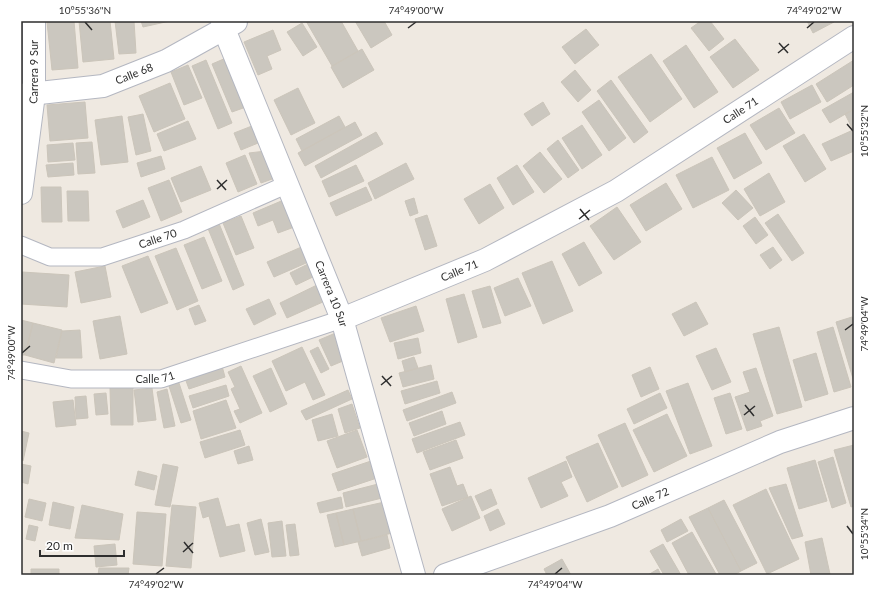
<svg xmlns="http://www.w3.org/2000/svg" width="875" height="596" font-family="Lato,sans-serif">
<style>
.building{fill:#cbc7bf;stroke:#cbc5ba}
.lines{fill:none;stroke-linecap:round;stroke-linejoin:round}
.service-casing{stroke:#b4b7c1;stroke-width:19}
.minor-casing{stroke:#b4b7c1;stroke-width:24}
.service{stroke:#fff;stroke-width:17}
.minor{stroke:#fff;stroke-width:22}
.ticks{fill:none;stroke:#2e2e2e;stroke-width:1.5}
.labels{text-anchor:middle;stroke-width:4;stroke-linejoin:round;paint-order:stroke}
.street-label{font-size:11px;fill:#2e2e2e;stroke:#fff}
.neatline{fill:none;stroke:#2e2e2e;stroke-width:1.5}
.ticks-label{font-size:10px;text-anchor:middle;fill:#2e2e2e}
</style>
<rect width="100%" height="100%" fill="#efe9e1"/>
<!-- building -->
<path class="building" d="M21,21h2l1,64 -3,1z
M74,21l4,47 -26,2 -5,-48z
M79,21h31l4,38 -31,3z
M115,21h19l2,32 -17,1z
M141,21h29l-27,6z
M306,21h35l17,30 -26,15z
M355,21h29l8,14 -21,13z
M701,21h9l14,18 -15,12 -18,-23z
M807,21h27v1l-21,11z
M302,23l15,24 -14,9 -16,-24z
M586,29l13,16 -24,19 -13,-17z
M273,30l8,20 -14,6 5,13 -14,6 -14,-33z
M735,39l24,31 -26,18 -23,-31z
M686,45l32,47 -24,16 -31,-47z
M362,49l12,21 -31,18 -12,-21z
M651,54l31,45 -32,23 -32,-45z
M226,58l20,49 -14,5 -20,-48z
M206,60l26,63 -14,6 -26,-63z
M854,60v25l-27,17 -11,-18z
M188,65l14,33 -18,7 -13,-33z
M575,70l16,20 -13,12 -17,-20z
M611,80l37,52 -14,11 -37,-52z
M170,83l15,36 -31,13 -15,-36z
M812,85l9,17 -31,17 -9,-17z
M298,88l17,35 -24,12 -17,-35z
M854,92v17l-24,14 -8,-13z
M599,100l27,38 -17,13 -27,-39z
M85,102l3,36 -38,3 -3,-36z
M543,102l7,12 -18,12 -8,-12z
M779,108l16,25 -29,17 -16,-25z
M854,110v20h-1l-8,-16z
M143,114l8,37 -15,4 -8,-38z
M122,116l6,46 -27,3 -6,-45z
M339,116l6,11 -43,24 -6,-12z
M188,121l8,18 -32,12 -7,-17z
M355,122l7,13 -57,31 -7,-13z
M257,124l6,17 -22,9 -7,-17z
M582,125l20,30 -20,14 -20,-31z
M853,130h1v21l-23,10 -9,-17z
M376,132l7,12 -62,34 -6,-12z
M745,133l17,30 -28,16 -17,-31z
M804,134l22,35 -21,13 -22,-36z
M558,140l21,30 -11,8 -21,-29z
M92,142l3,31 -17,1 -2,-31z
M73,143l2,17 -27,2 -1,-17z
M266,151l9,27 -14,5 -12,-30z
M540,152l22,27 -18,14 -21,-27z
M245,155l12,29 -19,8 -12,-29z
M161,156l4,13 -24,8 -4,-14z
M712,157l17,33 -36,18 -17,-33z
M73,163l1,12 -26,2 -2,-12z
M406,163l8,16 -39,20 -7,-16z
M356,165l8,16 -35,16 -7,-16z
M517,165l17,27 -21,13 -16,-27z
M201,166l10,24 -30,12 -10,-24z
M769,173l16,29 -25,14 -16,-27z
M169,180l13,32 -21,9 -13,-33z
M666,183l16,26 -36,22 -16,-26z
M490,184l14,24 -25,16 -15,-25z
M41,187h20l1,35h-20z
M366,187l6,13 -36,16 -6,-13z
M736,190l17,18 -15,12 -16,-17z
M67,191h21l1,30h-21z
M414,198l4,15 -8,3 -5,-15z
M286,199l11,27 -19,7 -5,-13 -15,6 -5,-13z
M143,200l7,17 -27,11 -7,-17z
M617,207l24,35 -27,18 -24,-34z
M778,214l26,39 -12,8 -27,-38z
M427,215l10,31 -12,4 -10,-31z
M241,216l13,32 -18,7 -13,-32z
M755,217l13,18 -12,9 -13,-18z
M218,221l26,64 -11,5 -26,-64z
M204,237l18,44 -20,8 -18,-44z
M584,242l18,31 -23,13 -17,-32z
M306,245l7,15 -39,17 -7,-15z
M773,247l9,13 -12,9 -10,-14z
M176,248l22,53 -21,9 -22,-54z
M148,256l20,47 -27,10 -19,-47z
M552,261l21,50 -30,13 -21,-51z
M312,262l5,13 -21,10 -6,-12z
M105,266l6,31 -30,6 -6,-31z
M22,272l47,3 -2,32 -46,-3z
M518,278l13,28 -26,10 -11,-28z
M317,285l8,16 -38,17 -7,-15z
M490,286l11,37 -18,5 -11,-37z
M464,294l13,43 -19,6 -12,-44z
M269,299l7,15 -22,11 -8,-16z
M696,302l12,22 -24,12 -12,-22z
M199,305l7,16 -11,4 -6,-16z
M416,306l8,25 -34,11 -9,-24z
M120,316l7,38 -27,5 -7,-38z
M852,317l2,6v59l-18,-60z
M21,320l12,3 -8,32h-4z
M33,323l29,7 -8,33 -29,-8z
M779,327l23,80 -25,7 -24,-80z
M833,327l18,60 -17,5 -17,-60z
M80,330l2,28h-26l6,-27z
M338,332l12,26 -19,8 -12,-26z
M418,338l3,15 -23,6 -4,-16z
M302,347l23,48 -12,5 -8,-18 -19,9 -14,-30z
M318,347l11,22 -8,4 -11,-22z
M716,348l15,34 -19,8 -16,-34z
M816,353l12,41 -23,7 -12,-41z
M414,357l4,11 -13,4 -3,-11z
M431,365l3,14 -31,8 -4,-14z
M222,366l3,11 -36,12 -4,-11z
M241,366l21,47 -22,10 -6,-12 6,-2 -9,-20 4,-2 -7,-15z
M650,367l9,22 -18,8 -9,-22z
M271,368l16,36 -17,8 -17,-36z
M756,368l17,48 -13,5 2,5 -15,5 -12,-34 15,-5 -7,-20z
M178,380l13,40 -10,3 -13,-40z
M437,381l3,12 -35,11 -4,-13z
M688,383l24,63 -22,8 -24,-63z
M226,385l3,11 -36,12 -4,-12z
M110,388h23v37h-22z
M152,388l4,32 -18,2 -4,-32z
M167,389l8,37 -11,2 -7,-36z
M348,390l4,9 -46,21 -5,-9z
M452,392l4,11 -49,18 -4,-11z
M106,393l2,21 -12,1 -2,-21z
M660,393l7,15 -33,16 -7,-15z
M730,393l12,36 -16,5 -12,-36z
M86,396l2,22 -12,1 -1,-22z
M73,400l3,25 -20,2 -3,-25z
M226,400l10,28 -35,11 -8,-28z
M352,404l8,24 -15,5 -7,-24z
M442,411l4,13 -32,12 -5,-13z
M332,414l6,22 -20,5 -6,-21z
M667,414l20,42 -33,16 -21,-42z
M460,422l5,13 -48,18 -5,-14z
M625,423l23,52 -26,12 -24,-52z
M240,430l5,15 -40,13 -5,-16z
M357,430l10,27 -30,11 -10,-27z
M21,431l8,2 -6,28 -2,-1z
M456,440l7,18 -33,12 -7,-18z
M598,443l20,44 -31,15 -21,-45z
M854,445v61l-3,1 -17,-57z
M249,446l4,14 -15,4 -4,-13z
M833,457l13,46 -14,5 -14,-46z
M815,460l12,41 -28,8 -12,-41z
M371,461l6,17 -39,13 -6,-17z
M566,461l6,16 -11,5 7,14 -27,12 -13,-30z
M21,464l10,2 -3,18 -7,-2z
M163,464l15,3 -8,40 -15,-2z
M450,467l7,19 6,-2 5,13 -26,9 -12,-32z
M138,471l19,5 -3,14 -19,-5z
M378,484l4,14 -36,9 -3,-14z
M786,484l17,52 -11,3 -23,-51z
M491,489l6,15 -15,7 -7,-15z
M766,489l33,70 -32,15 -34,-69z
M471,496l9,22 -28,13 -10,-22z
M341,497l2,11 -23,5 -3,-10z
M218,498l8,29 13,-3 6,27 -25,6 -11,-41 -6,2 -4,-15z
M29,499l17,4 -4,18 -17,-4z
M724,500l33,63 -16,8 -33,-63z
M389,501l7,31 -35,9 -8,-32z
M53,502l21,5 -4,22 -21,-4z
M82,505l41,9 -4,26 -44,-2z
M172,505l24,2 -5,61 -25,-2z
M708,508l33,63 -7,4h-14l-31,-58z
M353,509l8,32 -17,4 -8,-32z
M498,509l7,15 -15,7 -6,-15z
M137,512l29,2 -4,52 -29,-2z
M336,513l8,32 -9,2 -8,-32z
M261,519l8,33 -14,3 -8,-32z
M681,519l7,12 -21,11 -6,-12z
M282,521l4,35 -14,1 -4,-34z
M295,524l4,31 -9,1 -4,-31z
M29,525l9,2 -3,14 -9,-2z
M692,532l24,42 -2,1h-25l-17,-32z
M387,535l3,13 -28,8 -4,-14z
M822,538l8,36 -19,1 -6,-33z
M115,544l2,21 -21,2 -2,-21z
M663,544l18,31h-17l-14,-24z
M562,559l9,16h-24l-3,-6z
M99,568h30l-1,7h-30z
M31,569h28v6h-28z
M658,569l3,6h-13z"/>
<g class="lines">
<defs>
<g id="service">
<path id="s1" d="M21,245l29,12h52l82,-27 104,-46"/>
<path id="s2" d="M21,370l50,9h90l181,-60"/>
</g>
<g id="minor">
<path id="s3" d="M222,21l2,8 118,290 72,256"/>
<path id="s4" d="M21,95l82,-9 63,-25 70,-39"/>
<path id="s5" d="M21,193l13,-99v-73"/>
<path id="s6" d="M342,319l143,-59 131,-69 238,-154"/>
<path id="s7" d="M445,575l165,-59 170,-74 74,-24"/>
</g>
</defs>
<!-- service casing -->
<use href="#service" class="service-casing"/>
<!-- minor casing -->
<use href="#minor" class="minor-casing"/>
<!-- service -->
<use href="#service" class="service"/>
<!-- minor -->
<use href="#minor" class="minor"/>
</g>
<!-- ticks -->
<path class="ticks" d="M85,22l7,8M408,28l8,-6M807,28l7,-6M779,43l9,10M778,53l11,-9M847,124l6,7M217,180l9,10M217,189l10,-9M580,209l9,11M579,219l11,-9M845,330l8,-6M22,353l8,-7M382,376l9,10M381,385l11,-9M745,405l9,11M744,415l11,-9M847,526l6,8M184,542l9,11M183,552l10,-9M156,574l8,-6M555,574l7,-6"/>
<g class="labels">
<!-- street labels -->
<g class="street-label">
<text dy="4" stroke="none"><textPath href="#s5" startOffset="122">Carrera 9 Sur</textPath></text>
<text dy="4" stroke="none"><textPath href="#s4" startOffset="116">Calle 68</textPath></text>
<text dy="4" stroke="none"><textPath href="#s6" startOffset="451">Calle 71</textPath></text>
<text dy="4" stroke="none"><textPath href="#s1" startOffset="142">Calle 70</textPath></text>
<text dy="4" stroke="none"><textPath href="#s6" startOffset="127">Calle 71</textPath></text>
<text dy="4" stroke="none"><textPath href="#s3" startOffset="294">Carrera 10 Sur</textPath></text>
<text dy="4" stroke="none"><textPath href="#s2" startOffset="135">Calle 71</textPath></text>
<text dy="4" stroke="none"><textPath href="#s7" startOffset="219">Calle 72</textPath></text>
</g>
</g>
<!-- border -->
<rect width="875" height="596" fill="none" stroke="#ffffff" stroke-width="44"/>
<!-- scale -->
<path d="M40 550v6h84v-6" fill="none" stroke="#2e2e2e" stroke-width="2"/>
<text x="46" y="550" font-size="12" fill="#2e2e2e" stroke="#ffffff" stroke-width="3" paint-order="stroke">20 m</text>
<rect x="22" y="22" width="831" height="552" class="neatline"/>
<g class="ticks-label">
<text x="85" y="14">10°55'36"N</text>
<text x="416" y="14">74°49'00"W</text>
<text x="814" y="14">74°49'02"W</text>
<text transform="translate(864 131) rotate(-90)" y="4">10°55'32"N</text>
<text transform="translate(864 324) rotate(-90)" y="4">74°49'04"W</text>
<text transform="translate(11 353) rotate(-90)" y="4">74°49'00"W</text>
<text transform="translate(864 534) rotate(-90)" y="4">10°55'34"N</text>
<text x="156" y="588">74°49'02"W</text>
<text x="555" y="588">74°49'04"W</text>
</g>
</svg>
